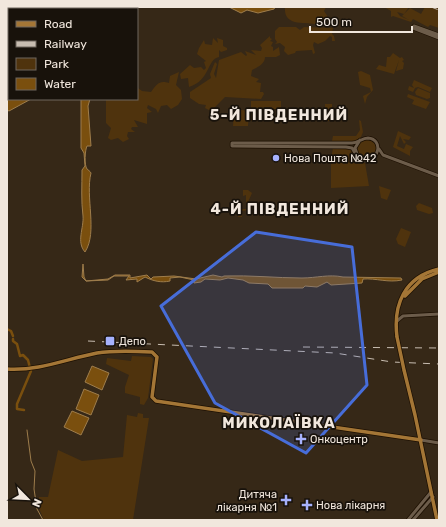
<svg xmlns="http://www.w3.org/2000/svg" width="446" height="527" font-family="Rubik,sans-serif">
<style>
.green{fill:#4f330d}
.water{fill:#7a4f0e;stroke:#9e7d4c}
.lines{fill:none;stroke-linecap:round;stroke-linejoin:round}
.stream{stroke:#9e7d4c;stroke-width:1}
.river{stroke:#7a4f0e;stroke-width:2.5}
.secondary-casing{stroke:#1d1002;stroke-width:4.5}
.primary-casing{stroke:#1d1002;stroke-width:5}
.secondary{stroke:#6c5c4a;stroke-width:3}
.primary{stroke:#a47636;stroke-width:3.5}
.rail{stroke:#c8bdb1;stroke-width:1;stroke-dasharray:7 7;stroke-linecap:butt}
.primary-bridge-casing{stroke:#1d1002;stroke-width:5;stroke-linecap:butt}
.primary-bridge{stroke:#a47636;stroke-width:3.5}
.marked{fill:#476dd9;fill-opacity:0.2;stroke:#476dd9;stroke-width:3;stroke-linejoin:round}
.poi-dot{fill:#a6b1fc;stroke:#18120b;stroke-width:1.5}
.labels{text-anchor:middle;stroke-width:3.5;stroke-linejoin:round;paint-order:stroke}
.poi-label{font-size:11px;fill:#f1e7dd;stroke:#18120b;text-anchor:start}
.district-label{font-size:15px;font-weight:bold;letter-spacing:1px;fill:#f1e7dd;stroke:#18120b}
</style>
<rect width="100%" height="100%" fill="#362817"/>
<!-- green -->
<path class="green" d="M285,7h41l-2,4 4,6 -4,1 1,7h-4l-1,-3 -3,3c-10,-4 -34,3 -32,-18z
M384,7h25l-5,7 -7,-2 3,4 9,4 -7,-4 8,-8 11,6 4,-7h14v21l-9,-3 -2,2 -15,-8 -2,3 -18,-6 -2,1v-6z
M279,27h17l4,3 4,-3 29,1 -1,6 2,2 1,5h-3v-4l-2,-1 -5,5 -7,3 -4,-2 -1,3 2,8 -2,1 -1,-4 -16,1 -1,2 -7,2 -4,-4 1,-4 -5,-4 -5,1 2,-2 -2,-3v-8z
M270,36v2l2,1 -2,2 3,1 -2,4 2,1v4l6,-4 1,8 -4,2h-11c0,7 -7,10 -13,13l-1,6 8,3 -3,3 5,1 -1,9h3l1,2 -3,5 -36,-2 -14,14 -6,-3 1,-3 -7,-1 -9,-6v-6l21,-14 -1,-4 5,-12 2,2 -3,10 2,4 3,-18 22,-8 5,4 1,-1 -2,-4 11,4 -5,-5 10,1 1,-3 -2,-3z
M213,38l5,5 -1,-5 6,2v6l4,2v2l-6,2 -2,-2v7c-13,3 -8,23 -30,30l-1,-9 -7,1 -1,-5 10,-9 4,3 7,-1 3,3 2,-2 -2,-6 2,-1 -9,-7 2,-6 5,-8 1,4 7,1z
M393,53l7,5 2,-1 2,3 -2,1 2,2 -1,6 -7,2 3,-11 -5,14 -18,-5 3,-4 7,2 1,-10h3z
M361,71l9,4 3,15 -6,7 -2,7 -2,-8 8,-4 -1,-4 -10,-3 -2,-13z
M179,72l-3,13 5,5 1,9 -4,6 -7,4 -4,-4 -6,1 -3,7 -2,-4 -8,-4 -1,3 5,4 -5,1v11l-13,-4 4,7h-6l-1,2 4,3h-7l-1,4 2,3 -6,3 -5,-4 -7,2 -3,-2 3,-10 -5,-5v-24h31l1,-11 4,3 9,1c6,-8 8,-12 18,-9l1,-7z
M414,80l18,8 -2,4 -12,-5 -3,1 -2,4 -5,-2 1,-4 5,2 -2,-3z
M418,88l12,5v5l-3,1 -11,-4 -1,-3z
M408,94l22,8 -4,7 -14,-5 2,-4 -7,-3z
M251,101h25v6v-6h5v8h-9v-2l-19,1v10l4,1v1l-6,1z
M325,104h7v17h-7z
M234,109l15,2 -1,15h-15z
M359,120l2,1 2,11 -2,5 -5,4h-24l1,-5h23l4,-6z
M398,131l13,6 -2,3 -6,-1 3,3 -2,2 -4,-8 -3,10 7,3 2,-5 7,3 -3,4v5l-17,-9z
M357 150a10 10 0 1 1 20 0a10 10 0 1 1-20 0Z
M333,148h16l9,11 7,4 4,23 -38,2v-29z
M379,186l12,4 -4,10 -6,-2z
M243,190h5l4,3 -4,9v8l-6,1v6h-4v-8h8v-14l-3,1z
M419,203l13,5 1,5 -4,1 -12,-4 -1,-4z
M401,228l10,4 -6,15 -7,-3 -2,-5z
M132,356l19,1 2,2 -5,39 -4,7 -4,-1v-7l-15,-4v-6l4,-12 -23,-11 1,-6 24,3z
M138,413l5,1v4h6l-16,102h-89l-6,-14 1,-9h9l10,-47 24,11 41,-4 4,-42 10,2z"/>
<!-- water -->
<path class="water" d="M7,7h56l-1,2h-53l-1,42z
M229,7h46l-1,2 -16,4 -11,-3 -6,3z
M7,55h2v44h22l-22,12 -2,-1z
M81,99h9l-2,7 3,40h-4c-2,4 -3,19 0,23 1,1 3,2 4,4 -6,24 7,59 -6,79 -9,-10 -1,-24 -2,-36 -2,-15 -1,-31 -1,-46l3,-4 -1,-13 -3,-5z
M83,264l1,13 2,4 22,-2 7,-4h15v3l17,-3 4,4 2,-2 21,-1 22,3 17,-4 9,2 2,-1c26,-1 52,2 78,2 14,0 27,-4 41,-1l58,1 1,2c-14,3 -26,-2 -39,-1l-1,4 -31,2 -4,-3 -10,5 -12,-1 -2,2h-31l-4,-4 -19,-1 -6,-3 -15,-2 -8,2 -15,-1 -4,3 -7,1v-3l-14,-3 -10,1v3c-9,2 -17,0 -25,-4l-8,5v-3l-11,1 3,-4h-15l-6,4 -22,1 -4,-4z
M92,366l17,7 -7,17 -17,-8z
M84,389l15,6 -8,20 -15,-6z
M72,411l17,7 -8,17 -17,-8z"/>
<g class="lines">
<!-- stream -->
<path class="stream" d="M27,430l4,31 4,10 -1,18 3,20 6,11"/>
<!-- river -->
<path class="river" d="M7,329l4,2 2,5
M13,339v2l4,3 3,12 3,-1 5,5 2,8
M24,410l-7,-1v-5l14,-33"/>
<defs>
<path id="secondary" d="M439,35l-25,-9 -1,2 26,10
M379,149l4,6 56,21
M355,153l-3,-5 -6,-1 -114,-1v-3h120c6,0 10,-5 16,-5 15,1 12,22 -3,23l-7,-4 -3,-9 5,-8
M397,321l6,-5 36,-2
M421,440l18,3
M408,520l23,-28
M413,520l20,-23"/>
<path id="primary" d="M405,296l17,-17 17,-7
M397,337c-4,-32 7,-60 42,-68
M7,369c32,2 59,-10 90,-16 18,-3 36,-2 55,-1l5,5 -5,40 4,4 265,39
M404,370l11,45 22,105"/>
</defs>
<!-- secondary casing -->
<use href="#secondary" class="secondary-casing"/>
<!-- primary casing -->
<use href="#primary" class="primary-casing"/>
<!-- secondary -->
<use href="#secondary" class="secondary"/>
<!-- primary -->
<use href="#primary" class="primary"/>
<!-- rail -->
<path class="rail" d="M431,7l8,3
M88,341l247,12 57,9 47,2
M303,347l136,1"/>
<defs>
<path id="primary-bridge" d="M397,337l7,33"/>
</defs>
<!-- primary-bridge casing -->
<use href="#primary-bridge" class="primary-bridge-casing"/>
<!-- primary-bridge -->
<use href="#primary-bridge" class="primary-bridge"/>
</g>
<!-- marked area -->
<path class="marked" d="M256,232l96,15 15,138 -61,68 -91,-50 -54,-97z"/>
<!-- markers -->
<g class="poi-dot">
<circle cx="276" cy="158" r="4"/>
<rect x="105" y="336" width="10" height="10" rx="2"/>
<path d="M299 433h4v4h4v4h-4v4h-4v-4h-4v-4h4z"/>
<path d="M284 494h4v4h4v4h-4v4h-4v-4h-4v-4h4z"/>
<path d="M305 499h4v4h4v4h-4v4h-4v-4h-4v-4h4z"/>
</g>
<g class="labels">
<!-- poi labels -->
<g class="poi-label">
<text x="284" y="162">Нова Пошта №42</text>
<text x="119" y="345">Депо</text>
<text x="310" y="443">Онкоцентр</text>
<text x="277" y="498" text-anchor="end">Дитяча<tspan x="277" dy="13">лікарня №1</tspan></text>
<text x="316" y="509">Нова лікарня</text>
</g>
<!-- district labels -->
<g class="district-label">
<text x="279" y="120">5-Й ПІВДЕННИЙ</text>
<text x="280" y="214">4-Й ПІВДЕННИЙ</text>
<text x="279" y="428">МИКОЛАЇВКА</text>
</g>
</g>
<!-- border -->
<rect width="446" height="527" fill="none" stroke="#f1e7dd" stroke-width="16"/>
<!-- legend -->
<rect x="8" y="8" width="130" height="92" fill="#18120b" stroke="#6f675f"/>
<rect x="16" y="21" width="20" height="6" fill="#a47636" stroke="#6f675f"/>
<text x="44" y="28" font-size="12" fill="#f1e7dd">Road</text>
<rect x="16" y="41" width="20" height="6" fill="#c8bdb1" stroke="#6f675f"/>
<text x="44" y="48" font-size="12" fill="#f1e7dd">Railway</text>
<rect x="16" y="58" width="20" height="12" fill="#4f330d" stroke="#6f675f"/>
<text x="44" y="68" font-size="12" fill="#f1e7dd">Park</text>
<rect x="16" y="78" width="20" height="12" fill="#7a4f0e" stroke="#6f675f"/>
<text x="44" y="88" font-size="12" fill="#f1e7dd">Water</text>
<!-- north arrow -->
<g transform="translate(28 499) rotate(114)" stroke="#18120b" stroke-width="3" paint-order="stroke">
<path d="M0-3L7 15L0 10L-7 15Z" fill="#f1e7dd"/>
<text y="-6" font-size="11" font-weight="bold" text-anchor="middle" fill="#f1e7dd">N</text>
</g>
<!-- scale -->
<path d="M310 26v6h102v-6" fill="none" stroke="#f1e7dd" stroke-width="2"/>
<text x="316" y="26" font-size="12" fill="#f1e7dd" stroke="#18120b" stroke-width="3" paint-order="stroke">500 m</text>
</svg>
